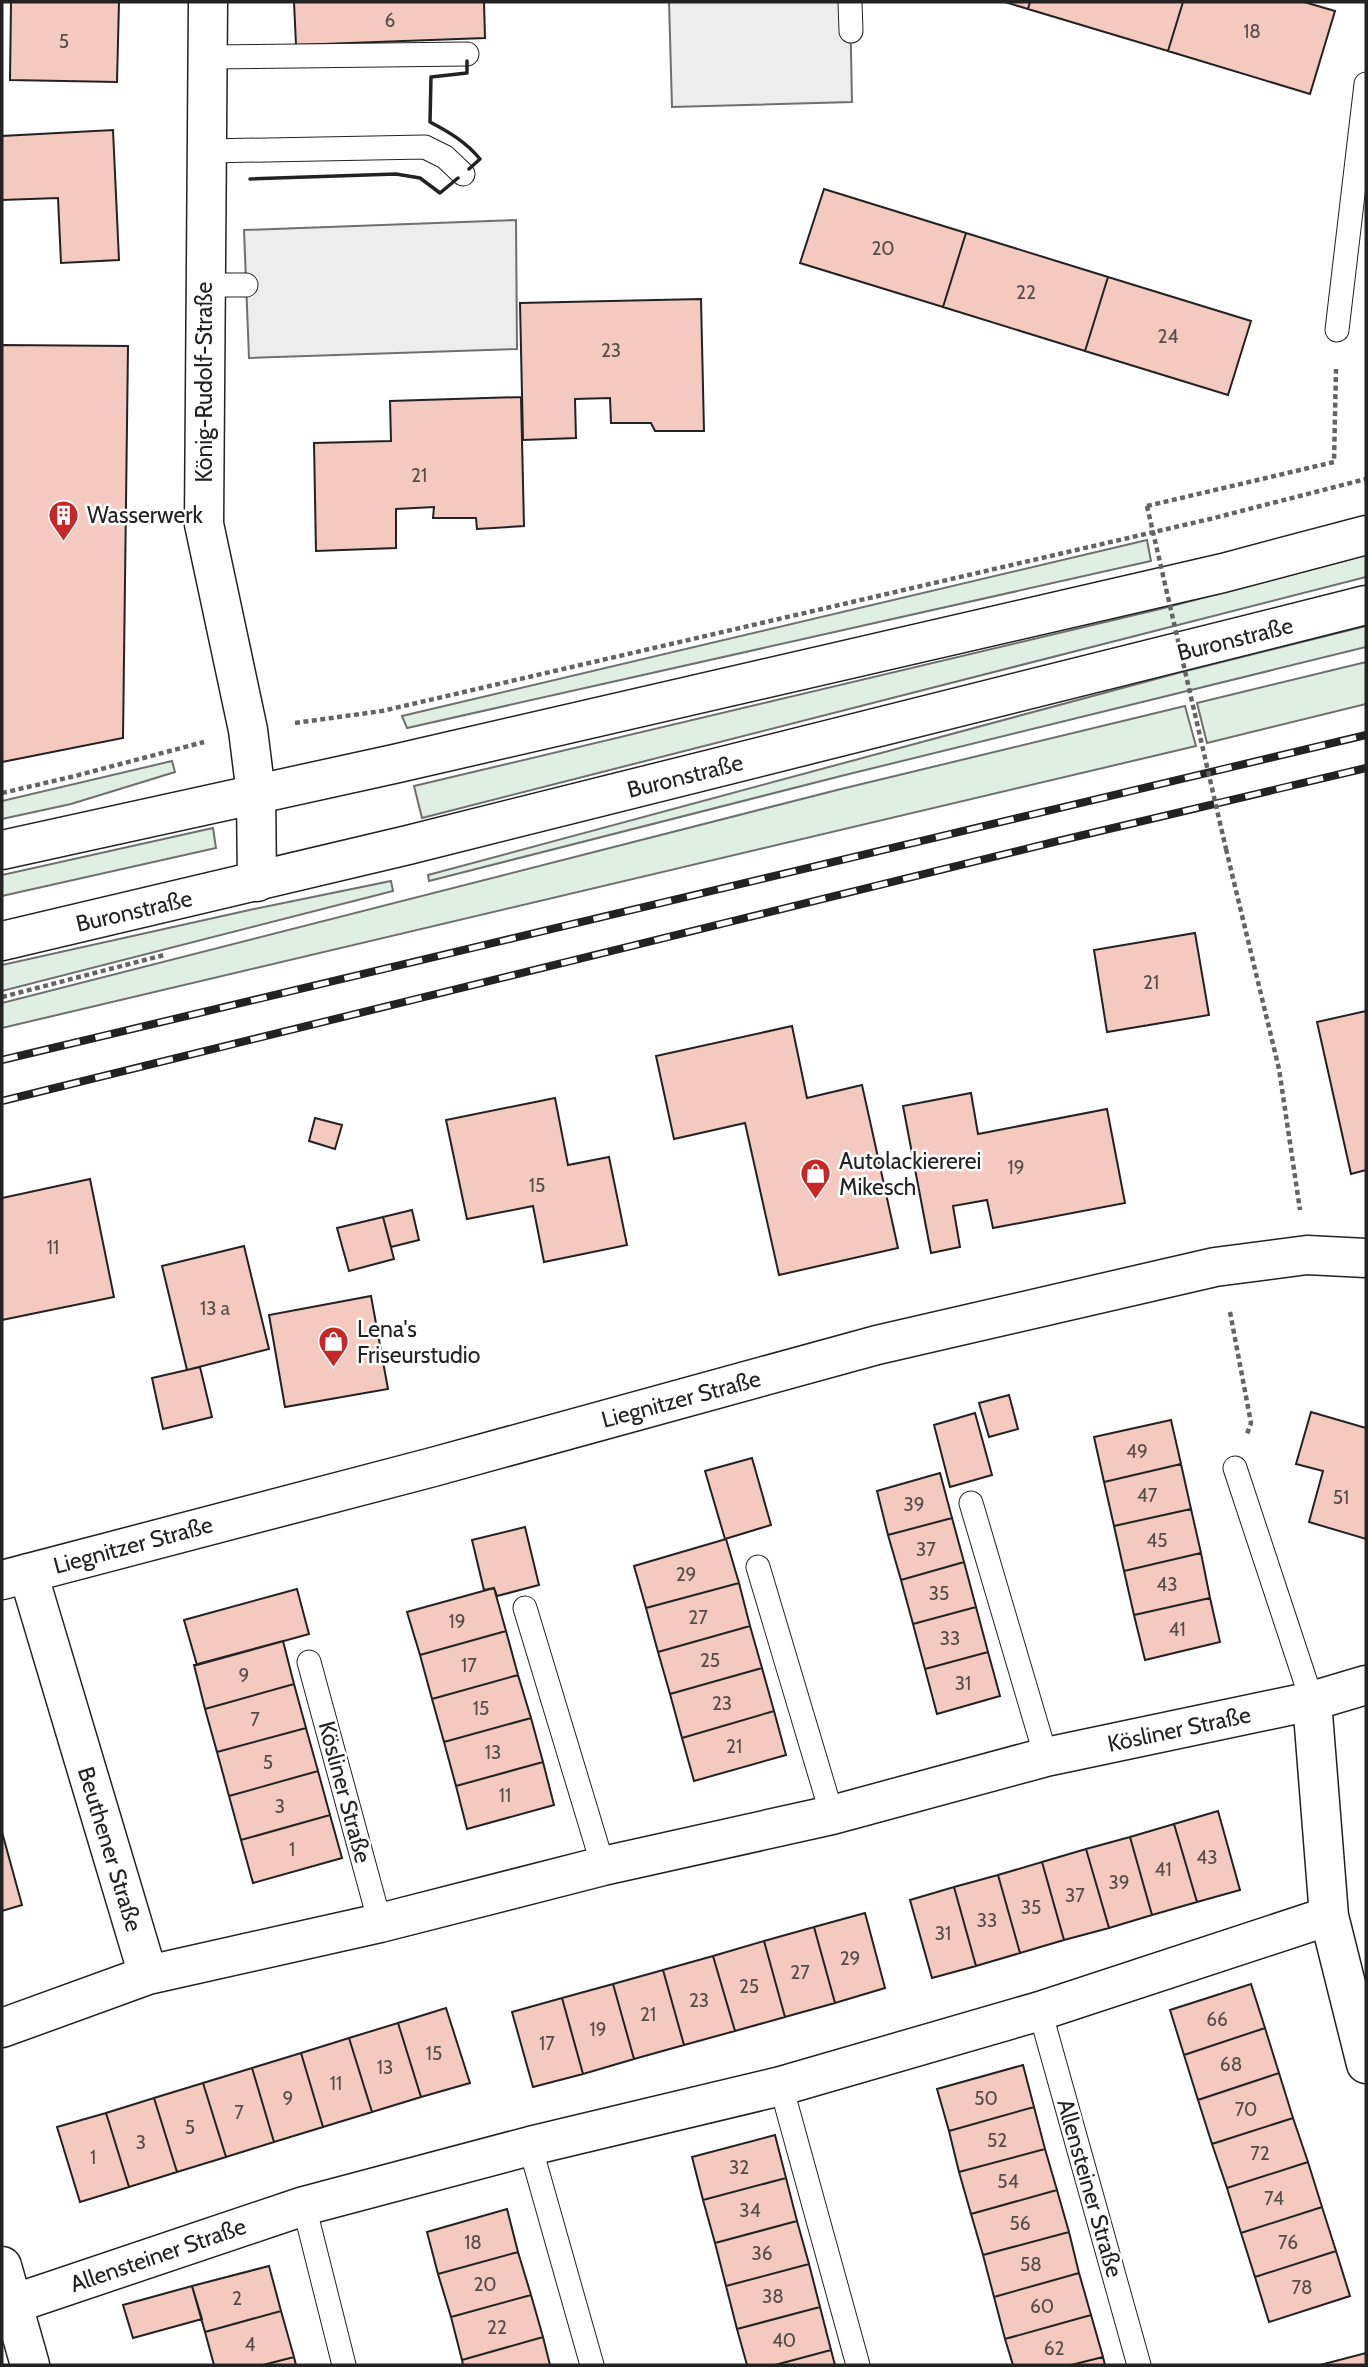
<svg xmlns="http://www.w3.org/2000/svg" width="1368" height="2367" font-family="Cabin,sans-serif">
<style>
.green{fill:#e0efe3;stroke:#6f6f6f;stroke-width:2}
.parking{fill:#ededed;stroke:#6f6f6f;stroke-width:2}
.building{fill:#f3c9c0;stroke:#222;stroke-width:2}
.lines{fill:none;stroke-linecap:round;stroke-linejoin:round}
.lane-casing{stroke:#222;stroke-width:25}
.street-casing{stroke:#222;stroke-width:41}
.secondary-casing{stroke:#222;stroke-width:41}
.path{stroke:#646464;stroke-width:4.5;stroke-dasharray:5 3.5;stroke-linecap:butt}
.lane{stroke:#fff;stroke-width:23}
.street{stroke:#fff;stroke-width:38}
.secondary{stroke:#fff;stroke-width:38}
.rail-casing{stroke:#222;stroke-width:8}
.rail{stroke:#fff;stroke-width:5;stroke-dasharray:16;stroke-linecap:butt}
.path-bridge{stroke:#646464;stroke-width:4.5;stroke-dasharray:5 3.5;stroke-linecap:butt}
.wall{stroke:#222;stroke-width:3.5}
.labels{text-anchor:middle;stroke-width:5;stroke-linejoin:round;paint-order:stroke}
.number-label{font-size:19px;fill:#564c4a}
.street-label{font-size:23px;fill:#222;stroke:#fff}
.poi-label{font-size:23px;fill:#222;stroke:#fff;text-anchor:start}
</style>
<rect width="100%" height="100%" fill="#fff"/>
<!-- green -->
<path class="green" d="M1147,540l4,21 -744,167 -5,-12z
M1366,555v22l-944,241 -8,-32 746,-177z
M1366,626v21l-525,129 -412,105 -1,-6 750,-202z
M1366,662v42l-159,39 -10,-40z
M1185,706l11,40 -1194,282v-25l839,-214z
M172,761l3,11 -104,32 -69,15v-18z
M213,828l3,20 -214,48v-21z
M391,881l2,10 -391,100v-26l252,-56z"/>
<!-- parking -->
<path class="parking" d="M669,2h181l2,100 -180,5z
M516,220l1,129 -268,9 -5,-128z"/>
<!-- building -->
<path class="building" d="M11,2h108l-2,80 -107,-2z
M294,2h190l1,36 -189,7z
M1005,2h25l-2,7z
M1030,2h153l-15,49 -140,-42z
M1183,2h121l31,9 -25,83 -142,-43z
M113,130l6,130 -58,3 -3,-65 -56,2v-64z
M824,189l142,44 -23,74 -143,-44z
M966,233l142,44 -23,74 -142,-44z
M1108,277l143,44 -23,74 -143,-44z
M701,299l3,132h-49l-4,-8h-40l-1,-25 -35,1 1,39 -53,2 -3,-137z
M2,345l126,1 -5,392 -121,24z
M521,397l3,129 -47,3 -1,-11h-43l1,-11 -38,2v39l-80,3 -2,-108 77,-2 -1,-40z
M1195,933l14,82 -102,17 -13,-82z
M1366,1011v159l-15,4 -34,-152z
M792,1026l15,72 55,-13 36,163 -119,27 -34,-152 -71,16 -18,-83z
M971,1093l7,41 129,-25 18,94 -132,25 -6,-28 -34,6 7,41 -29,6 -28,-147z
M555,1098l13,67 41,-8 18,88 -83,17 -11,-56 -66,13 -21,-99z
M315,1118l27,7 -7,24 -26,-8z
M90,1179l24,118 -112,23v-122z
M412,1210l7,30 -28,7 -8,-30z
M383,1217l11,42 -45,12 -12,-43z
M244,1246l25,103 -82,21 -25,-104z
M371,1296l17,93 -103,18 -16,-92z
M200,1367l12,50 -49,12 -11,-51z
M1009,1395l9,34 -29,8 -10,-34z
M1311,1412l55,16v111l-57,-17 14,-51 -27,-7z
M975,1413l17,62 -42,12 -16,-62z
M1171,1420l10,44 -77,18 -10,-45z
M752,1458l19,67 -46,14 -20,-68z
M1181,1464l10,45 -77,17 -10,-44z
M940,1473l12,45 -64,17 -11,-44z
M1191,1509l10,44 -77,18 -10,-45z
M952,1518l12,44 -63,18 -13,-45z
M525,1527l14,58 -42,11 -3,-8 -10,2 -12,-50z
M726,1539l13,44 -93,25 -12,-42z
M1201,1553l9,45 -76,17 -10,-44z
M964,1562l12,45 -63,17 -12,-44z
M739,1583l11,43 -92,26 -12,-44z
M494,1588l12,43 -86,24 -13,-43z
M297,1589l12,45 -112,31 -13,-45z
M1210,1598l10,44 -75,18 -11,-45z
M976,1607l12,45 -63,17 -12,-45z
M750,1626l12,42 -92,26 -12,-42z
M506,1631l12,44 -86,24 -12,-44z
M283,1641l11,43 -89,25 -11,-44z
M988,1652l12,44 -63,18 -12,-45z
M762,1668l12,43 -92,27 -12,-44z
M518,1675l13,43 -87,24 -12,-43z
M294,1684l12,44 -89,24 -12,-43z
M774,1711l12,44 -92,26 -12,-43z
M531,1718l12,44 -87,24 -12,-44z
M306,1728l12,43 -89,25 -12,-44z
M543,1762l11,43 -87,24 -11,-43z
M318,1771l12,44 -89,25 -12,-44z
M1218,1811l22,79 -43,12 -23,-78z
M330,1815l12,43 -89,25 -12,-43z
M1174,1824l23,78 -45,13 -22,-78z
M2,1832l20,73 -20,6z
M1130,1837l22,78 -43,13 -23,-79z
M1086,1849l23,79 -45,12 -22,-78z
M1042,1862l22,78 -44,13 -22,-78z
M998,1875l22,78 -44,13 -22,-79z
M954,1887l22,79 -44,12 -22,-78z
M865,1913l20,75 -50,15 -21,-76z
M814,1927l21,76 -50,14 -21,-76z
M764,1941l21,76 -50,14 -22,-75z
M713,1956l22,75 -51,14 -21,-75z
M663,1970l21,75 -50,14 -21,-75z
M613,1984l21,75 -51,15 -21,-76z
M1251,1984l14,44 -81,27 -14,-45z
M562,1998l21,76 -50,13 -21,-75z
M446,2008l24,75 -49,14 -23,-74z
M398,2023l23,74 -49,15 -23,-74z
M1265,2028l14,45 -81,27 -14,-45z
M349,2038l23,74 -49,15 -22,-74z
M301,2053l22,74 -49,15 -22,-74z
M1023,2065l11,42 -85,24 -12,-42z
M252,2068l22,74 -48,15 -23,-74z
M1279,2073l14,45 -81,26 -14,-44z
M203,2083l23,74 -49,15 -23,-74z
M154,2098l23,74 -48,15 -23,-74z
M1034,2107l11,42 -86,23 -10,-41z
M106,2113l23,74 -49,15 -23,-75z
M1293,2118l15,44 -81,26 -15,-44z
M775,2135l11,43 -83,22 -11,-43z
M1045,2149l12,41 -86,24 -12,-42z
M1308,2162l14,45 -81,26 -14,-45z
M786,2178l11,43 -82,22 -12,-43z
M1057,2190l12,42 -86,23 -12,-41z
M1322,2207l14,44 -81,26 -14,-44z
M507,2209l11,43 -80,22 -11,-42z
M797,2221l12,43 -83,22 -11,-43z
M1069,2232l10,41 -85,24 -11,-42z
M1336,2251l14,45 -81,26 -14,-45z
M518,2252l13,43 -80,22 -13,-43z
M809,2264l11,43 -83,22 -11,-43z
M269,2266l12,45 -76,21 -13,-46z
M1079,2273l12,42 -86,24 -11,-42z
M192,2286l10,33 -69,19 -10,-33z
M531,2295l12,42 -81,23 -11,-43z
M820,2307l11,43 -56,15h-28l-10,-36z
M281,2311l13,46 -31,8h-49l-9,-33z
M1091,2315l12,42 -32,8h-58l-8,-26z
M543,2337l7,28h-87l-1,-5z
M831,2350l4,15h-60z
M1366,2353v12h-46z
M294,2357l2,8h-33z
M1103,2357l2,8h-34z"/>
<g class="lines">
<defs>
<path id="lane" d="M850,2l1,29
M208,57l259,-3
M207,151l218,-4 20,10 18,17
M204,285h42
M1337,330l29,-246
M1235,1468l77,233
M971,1503l75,254
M758,1567l74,248
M525,1608l78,258
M309,1662l71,261
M1040,2011l99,354
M781,2086l77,279
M530,2146l62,219
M304,2206l40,159"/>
<path id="street" d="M208,2l-4,522 44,206 8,64 1,88
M2,1580l431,-113 444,-122 338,-78 92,-12 59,3
M1312,1701l17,215
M148,1975l232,-52 223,-57 229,-51 214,-58 266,-56 54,-16
M2,2028l146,-53 -120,-402
M2,2266l28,99
M13,2304l291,-98 226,-60 251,-60 259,-75 289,-95 37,148"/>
<path id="secondary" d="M2,850l392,-86 829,-191 143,-38
M2,941l406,-96 958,-240"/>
</defs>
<!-- lane casing -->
<use href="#lane" class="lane-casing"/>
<!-- street casing -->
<use href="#street" class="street-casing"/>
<!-- secondary casing -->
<use href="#secondary" class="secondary-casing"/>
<!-- path -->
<path class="path" d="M1147,506l187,-44 2,-93
M295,723l87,-12 828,-192 156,-40
M2,793l69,-16 133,-35
M1226,849l53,220 21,141
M2,997l162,-42
M1230,1312l21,111 -4,11"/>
<!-- lane -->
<use href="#lane" class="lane"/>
<!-- street -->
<use href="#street" class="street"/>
<!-- secondary -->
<use href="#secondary" class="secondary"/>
<defs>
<path id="rail" d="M2,1060l1364,-325
M2,1101l1056,-260 308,-73"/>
</defs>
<!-- rail casing -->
<use href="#rail" class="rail-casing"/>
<!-- rail -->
<use href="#rail" class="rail"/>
<!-- path-bridge -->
<path class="path-bridge" d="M1147,506l79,343"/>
<!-- wall -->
<path class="wall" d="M467,61v12l-36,4 -1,45c19,10 36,20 50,37l-11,10
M250,179l146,-5 24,4 20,15 18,-15"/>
</g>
<!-- icons -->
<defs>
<symbol id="building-pin" viewBox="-11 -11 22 30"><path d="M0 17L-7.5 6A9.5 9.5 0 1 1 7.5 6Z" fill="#c62828" stroke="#fff"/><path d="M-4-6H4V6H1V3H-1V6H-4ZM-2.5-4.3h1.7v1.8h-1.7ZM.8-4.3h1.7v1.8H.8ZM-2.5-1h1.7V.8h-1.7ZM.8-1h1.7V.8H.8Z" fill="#fff"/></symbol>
<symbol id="shop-pin" viewBox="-11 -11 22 30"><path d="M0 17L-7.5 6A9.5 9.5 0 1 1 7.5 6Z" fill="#c62828" stroke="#fff"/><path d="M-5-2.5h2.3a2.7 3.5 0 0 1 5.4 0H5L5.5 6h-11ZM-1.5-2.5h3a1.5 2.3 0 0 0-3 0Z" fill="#fff"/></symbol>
</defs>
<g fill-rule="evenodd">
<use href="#building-pin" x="46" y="498" width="35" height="47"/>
<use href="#shop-pin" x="798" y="1156" width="35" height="47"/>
<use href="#shop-pin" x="316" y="1324" width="35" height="47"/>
</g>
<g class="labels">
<!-- number labels -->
<g class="number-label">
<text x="390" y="27">6</text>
<text x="1252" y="38">18</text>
<text x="64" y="48">5</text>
<text x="883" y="255">20</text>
<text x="1026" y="299">22</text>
<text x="1168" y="343">24</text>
<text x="611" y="357">23</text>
<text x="419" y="482">21</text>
<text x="1151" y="989">21</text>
<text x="1016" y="1174">19</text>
<text x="537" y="1192">15</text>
<text x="53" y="1254">11</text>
<text x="215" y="1315">13 a</text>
<text x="1137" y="1458">49</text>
<text x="1147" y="1502">47</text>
<text x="1341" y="1504">51</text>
<text x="914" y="1511">39</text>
<text x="1157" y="1547">45</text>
<text x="926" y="1556">37</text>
<text x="686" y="1581">29</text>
<text x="1167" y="1591">43</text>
<text x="939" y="1600">35</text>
<text x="698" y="1624">27</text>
<text x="457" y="1628">19</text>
<text x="1177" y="1636">41</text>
<text x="950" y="1645">33</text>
<text x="710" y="1667">25</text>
<text x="469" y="1672">17</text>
<text x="244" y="1682">9</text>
<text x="963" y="1690">31</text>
<text x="722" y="1710">23</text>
<text x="481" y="1715">15</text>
<text x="255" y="1726">7</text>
<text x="734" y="1753">21</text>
<text x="493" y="1759">13</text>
<text x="268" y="1769">5</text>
<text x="505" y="1802">11</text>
<text x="280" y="1813">3</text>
<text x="292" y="1856">1</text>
<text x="1207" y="1864">43</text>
<text x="1163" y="1876">41</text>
<text x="1119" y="1889">39</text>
<text x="1075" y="1902">37</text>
<text x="1031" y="1914">35</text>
<text x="987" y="1927">33</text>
<text x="943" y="1940">31</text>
<text x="850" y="1965">29</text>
<text x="800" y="1979">27</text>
<text x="749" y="1993">25</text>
<text x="699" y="2007">23</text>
<text x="648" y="2021">21</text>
<text x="1217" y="2026">66</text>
<text x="598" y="2036">19</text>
<text x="547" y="2050">17</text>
<text x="434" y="2060">15</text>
<text x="1231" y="2071">68</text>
<text x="385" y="2074">13</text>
<text x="336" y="2090">11</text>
<text x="288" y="2105">9</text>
<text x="986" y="2105">50</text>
<text x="1246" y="2116">70</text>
<text x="239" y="2119">7</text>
<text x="190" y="2134">5</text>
<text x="997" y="2147">52</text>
<text x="141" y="2149">3</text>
<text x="1260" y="2160">72</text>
<text x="93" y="2164">1</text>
<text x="739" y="2174">32</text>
<text x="1008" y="2188">54</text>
<text x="1274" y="2205">74</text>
<text x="750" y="2217">34</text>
<text x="1020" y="2230">56</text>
<text x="473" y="2249">18</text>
<text x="1288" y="2249">76</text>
<text x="762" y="2260">36</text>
<text x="1031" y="2271">58</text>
<text x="485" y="2291">20</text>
<text x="1302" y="2294">78</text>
<text x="773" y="2303">38</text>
<text x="237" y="2305">2</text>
<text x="1042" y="2313">60</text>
<text x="497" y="2334">22</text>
<text x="784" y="2347">40</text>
<text x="250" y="2351">4</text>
<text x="1054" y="2355">62</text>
</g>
<!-- street labels -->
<g class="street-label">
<text transform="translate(204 382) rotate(-90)" y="8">König-Rudolf-Straße</text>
<text transform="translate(1235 639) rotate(-14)" y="8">Buronstraße</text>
<text transform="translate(685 776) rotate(-14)" y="8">Buronstraße</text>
<text transform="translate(134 911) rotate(-13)" y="8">Buronstraße</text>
<text transform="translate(681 1399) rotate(-15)" y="8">Liegnitzer Straße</text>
<text transform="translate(133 1545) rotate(-15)" y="8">Liegnitzer Straße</text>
<text transform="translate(1179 1729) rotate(-12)" y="8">Kösliner Straße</text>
<text transform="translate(345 1792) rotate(75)" y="8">Kösliner Straße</text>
<text transform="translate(110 1849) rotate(73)" y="8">Beuthener Straße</text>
<text transform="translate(1090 2188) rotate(74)" y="8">Allensteiner Straße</text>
<text transform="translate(158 2255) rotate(-19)" y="8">Allensteiner Straße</text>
</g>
<!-- poi labels -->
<g class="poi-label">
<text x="87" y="523">Wasserwerk</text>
<text x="839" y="1169">Autolackiererei<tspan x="839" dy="26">Mikesch</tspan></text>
<text x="357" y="1337">Lena's<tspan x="357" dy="26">Friseurstudio</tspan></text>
</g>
</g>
<!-- border -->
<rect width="1368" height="2367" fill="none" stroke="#222222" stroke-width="7"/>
</svg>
